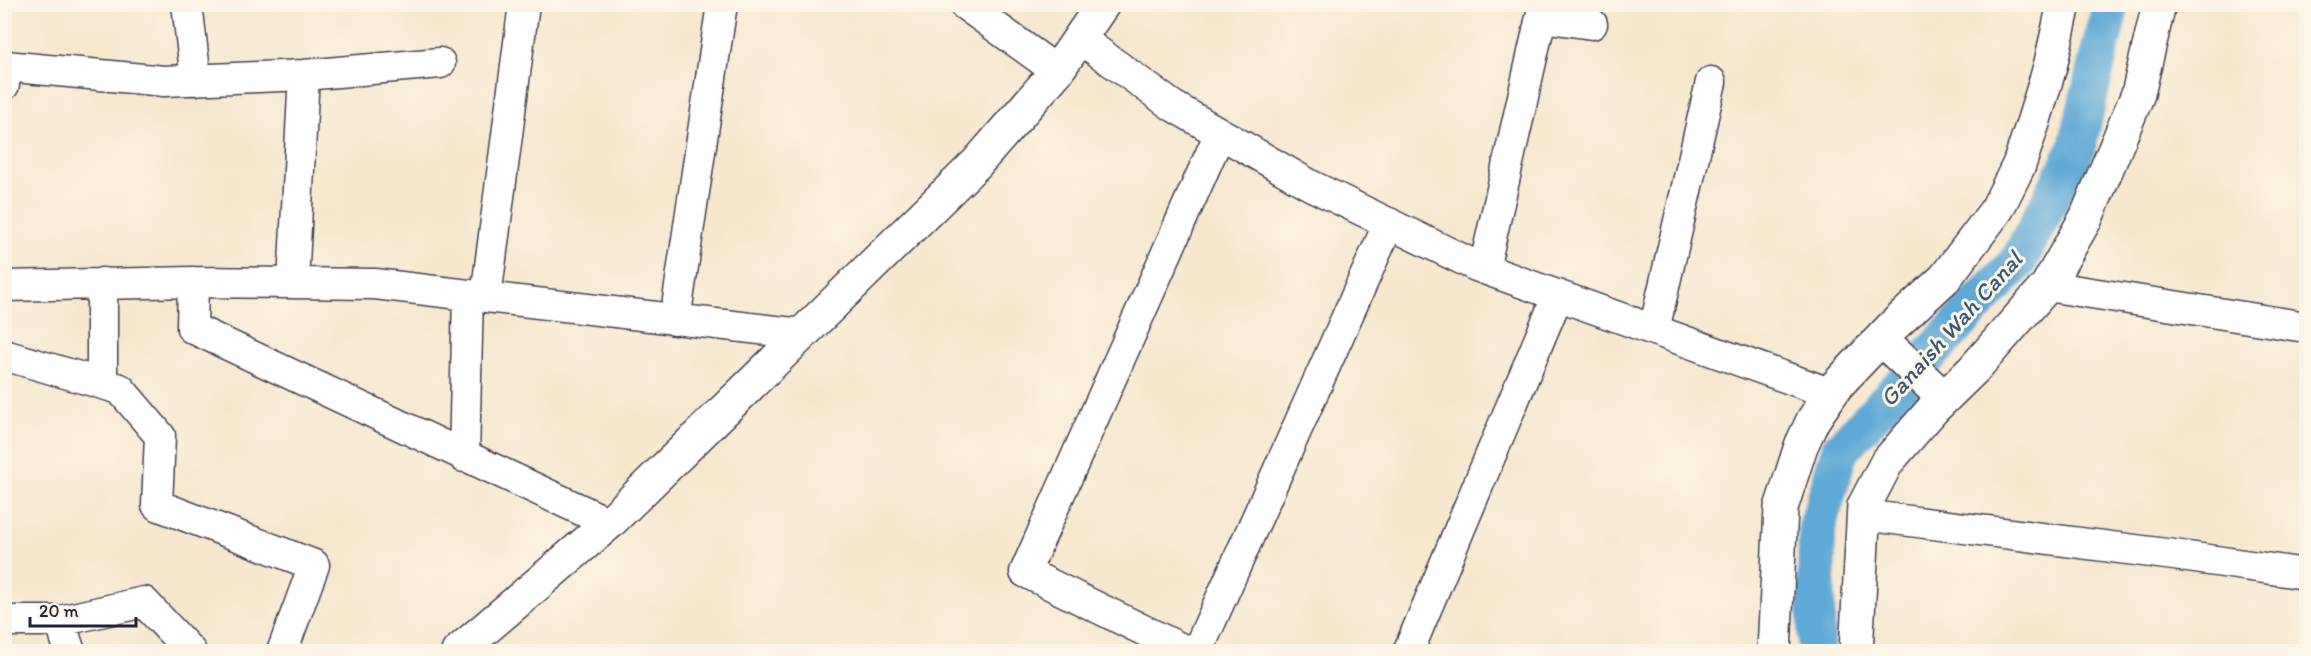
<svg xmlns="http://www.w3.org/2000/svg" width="2311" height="656" font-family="Itim,sans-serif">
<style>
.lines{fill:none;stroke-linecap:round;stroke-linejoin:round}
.canal{stroke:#5fa9d6;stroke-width:38}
.minor-casing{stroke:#424051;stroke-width:33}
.tertiary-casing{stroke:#424051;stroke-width:36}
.minor{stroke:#fff;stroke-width:30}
.tertiary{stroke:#fff;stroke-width:33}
.labels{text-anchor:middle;stroke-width:6;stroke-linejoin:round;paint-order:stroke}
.water-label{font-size:24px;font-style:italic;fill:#3a5879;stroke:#fcf5e5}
</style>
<rect width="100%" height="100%" fill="#fcf5e5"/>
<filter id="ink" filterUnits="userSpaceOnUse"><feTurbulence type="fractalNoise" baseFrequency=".0167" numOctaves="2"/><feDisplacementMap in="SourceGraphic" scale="12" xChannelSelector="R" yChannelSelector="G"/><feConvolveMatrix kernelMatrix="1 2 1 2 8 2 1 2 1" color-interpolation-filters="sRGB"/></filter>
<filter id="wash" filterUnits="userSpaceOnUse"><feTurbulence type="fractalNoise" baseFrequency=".008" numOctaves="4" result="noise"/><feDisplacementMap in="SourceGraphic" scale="24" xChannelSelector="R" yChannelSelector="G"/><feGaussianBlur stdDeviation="1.35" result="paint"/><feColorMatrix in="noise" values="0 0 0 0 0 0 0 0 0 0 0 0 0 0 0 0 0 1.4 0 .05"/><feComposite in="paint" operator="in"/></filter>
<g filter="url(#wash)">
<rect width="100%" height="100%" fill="#f7e7ce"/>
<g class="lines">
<!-- canal -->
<path class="canal" d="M1816,652l1,-124 23,-78 179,-190 57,-110 35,-146"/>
</g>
</g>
<g filter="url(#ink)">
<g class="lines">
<defs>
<path id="minor" d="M187,4l9,76
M964,4l93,67
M1542,17l50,7
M1079,38l94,68 137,79 166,81 356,128
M4,85l1,-19 159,15 140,-6 136,-12
M1484,269l60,-265
M193,282l-1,46 417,195
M293,283l11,-208
M4,286l189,-4 182,2 427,50
M2047,286l259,41
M486,297l38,-293
M675,320l47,-316
M1654,330l57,-248
M4,355l116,34 40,47 -3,69 157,60 -32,87
M102,383v-100
M464,457l4,-162
M1863,515l311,40 132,19
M4,621h56l84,-19 47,50
M60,621l10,31
M1188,652l-163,-80 195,-439
M1197,652l192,-429
M1408,652l150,-357"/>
<path id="tertiary" d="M1881,339l63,59
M458,652l151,-129 368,-360 80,-92 46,-67
M1774,652l7,-144 20,-62 12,-26 24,-35 56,-59 52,-48 52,-69 22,-44 15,-45 16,-53 14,-63
M1856,652l8,-146 23,-44 47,-54 39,-38 74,-84 39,-68 52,-124 21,-90"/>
</defs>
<!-- minor casing -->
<use href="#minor" class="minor-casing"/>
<!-- tertiary casing -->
<use href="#tertiary" class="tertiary-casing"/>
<!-- minor -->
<use href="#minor" class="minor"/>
<!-- tertiary -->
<use href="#tertiary" class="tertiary"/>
</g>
</g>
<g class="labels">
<!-- water labels -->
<g class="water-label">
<text transform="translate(1951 329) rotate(-48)" y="8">Ganaish Wah Canal</text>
</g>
</g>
<!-- margin -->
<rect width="2311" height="656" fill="none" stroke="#fcf5e5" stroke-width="24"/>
<!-- scale -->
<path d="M30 617v9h106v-9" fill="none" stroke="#22223b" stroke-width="3"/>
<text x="39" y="617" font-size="18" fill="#22223b" stroke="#fcf5e5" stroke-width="4.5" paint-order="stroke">20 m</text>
</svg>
